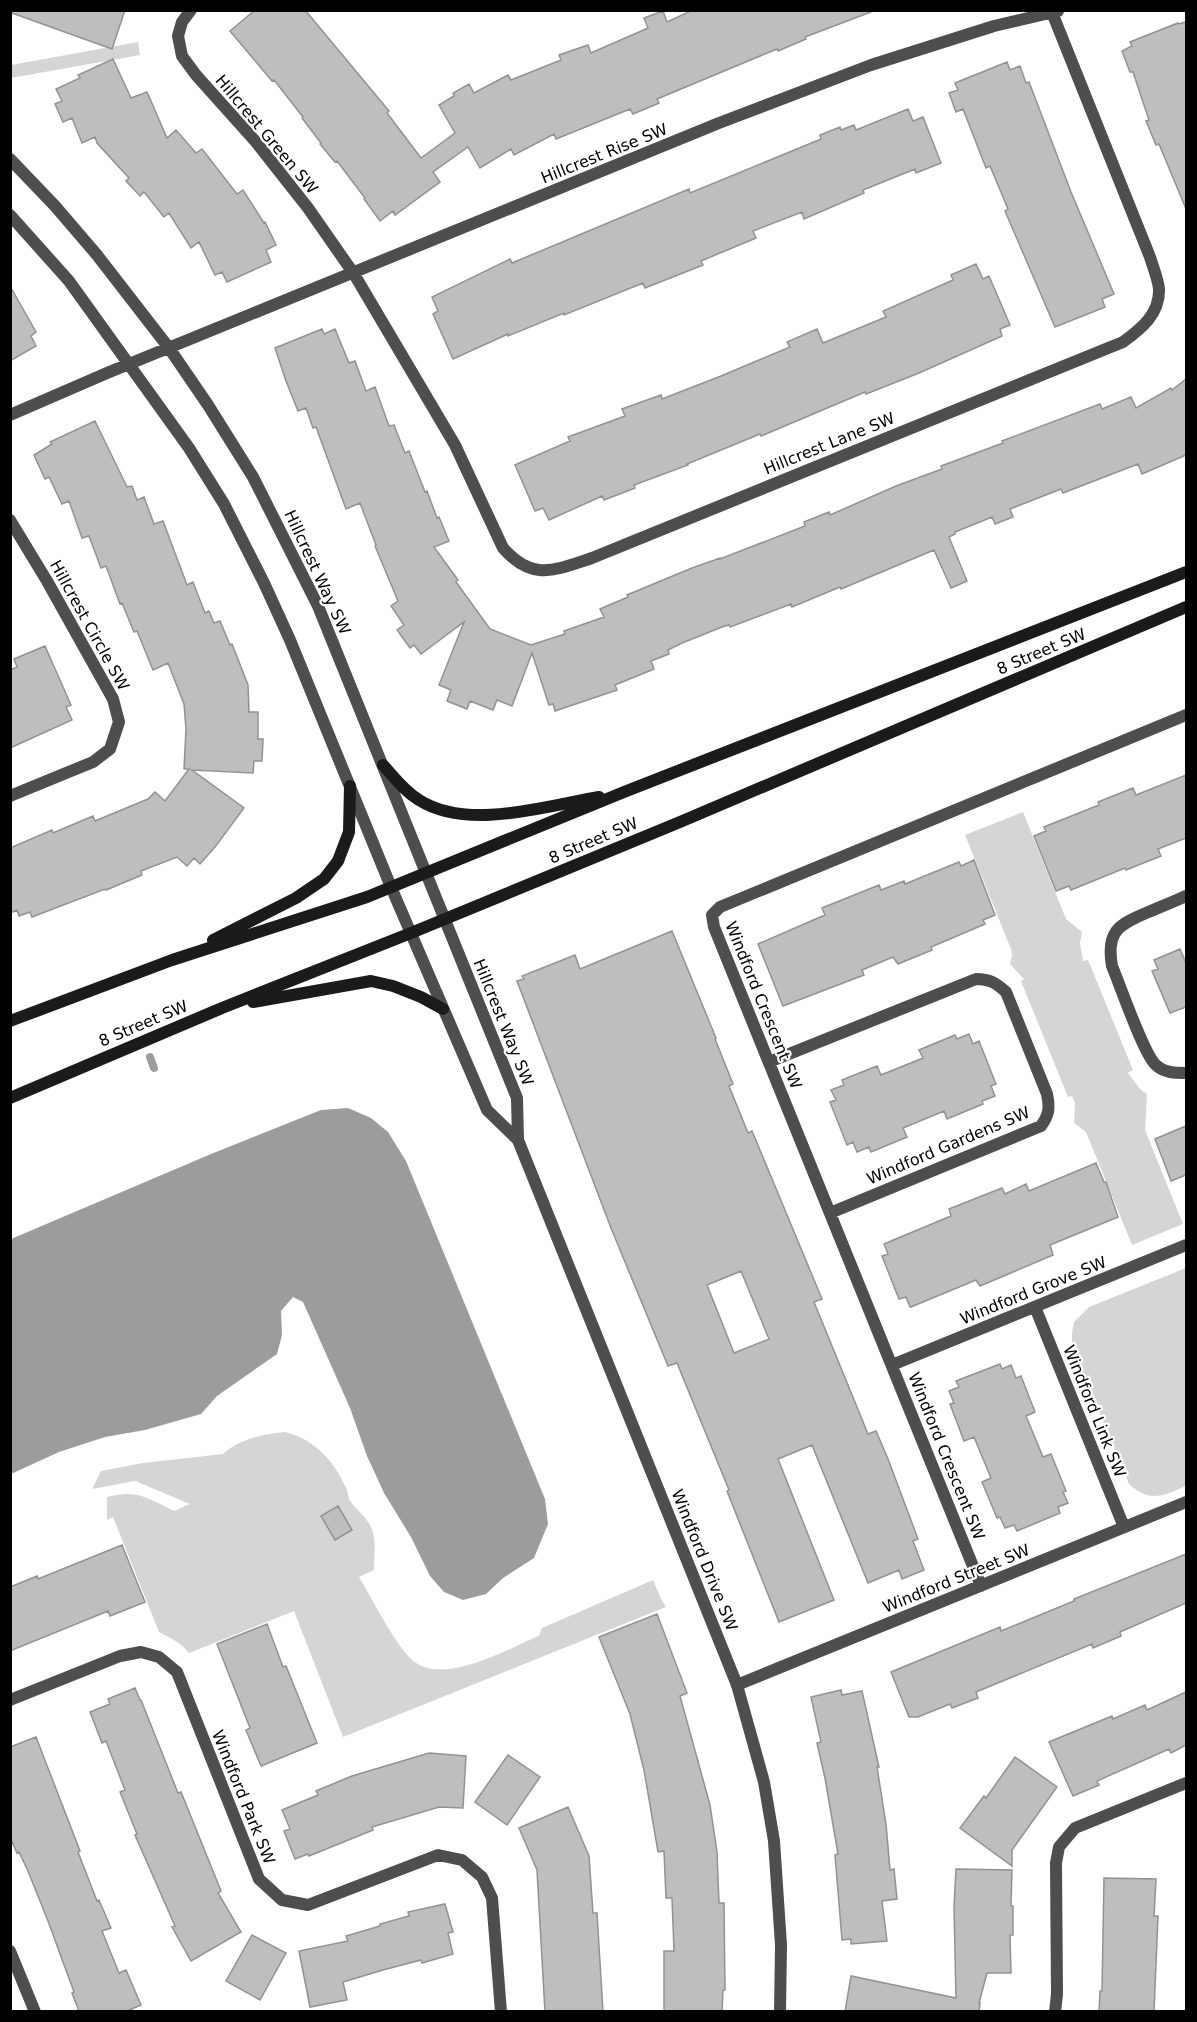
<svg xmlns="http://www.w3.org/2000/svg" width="1197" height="2022" font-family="'DejaVu Sans',sans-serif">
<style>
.green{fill:#d5d5d5}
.water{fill:#9c9c9c}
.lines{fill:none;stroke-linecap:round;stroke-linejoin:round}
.stream{stroke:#9c9c9c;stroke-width:8}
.building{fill:#bebebe;stroke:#929292;stroke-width:1.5;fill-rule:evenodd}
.minor{stroke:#4e4e4e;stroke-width:12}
.tertiary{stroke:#4e4e4e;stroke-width:12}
.secondary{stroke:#1b1b1b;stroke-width:12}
.labels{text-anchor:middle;stroke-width:4.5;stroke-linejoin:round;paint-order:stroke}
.street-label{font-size:16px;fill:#000;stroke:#fff}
</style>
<rect width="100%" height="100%" fill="#fff"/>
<!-- green -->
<path class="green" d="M138,42l2,13 -129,23v-13z
M1023,812l43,107 16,13 -2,11 3,18 5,-1 45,110 -5,3 12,16 7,5 -2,36 38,94 -51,21 -46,-113 -12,-9 1,-20 -3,-7 -4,1 -47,-116 3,-2 -14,-15 2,-9 -1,-6 -46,-114z
M1186,1268v218c-23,10 -36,17 -57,-2l-57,-139v-12l2,-11 15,-15z
M285,1432c31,8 49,29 62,58 1,3 1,6 2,9 6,11 20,18 24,34 3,11 1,25 1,37l-15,7c14,23 33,62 51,81 30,31 97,-9 129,-22l3,-8 111,-48 8,19 5,8 -323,130 -49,-126 -105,42c-8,-10 -18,-15 -30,-21l-46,-115 -6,3v-23c29,-8 41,1 67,14l16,-7 -55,-23 -43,8 9,-18 42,-8 80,-9c16,-15 42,-20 62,-22z"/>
<!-- water -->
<path class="water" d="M348,1108l23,10 17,14 18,29 139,338 3,25 -14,34 -31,20 -17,16 -23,6 -19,-8 -14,-16 -19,-39 -27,-44 -17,-37 -17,-48 -47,-106 -10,-5 -12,14 1,24 -5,19 -60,42 -16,18 -56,16 -40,7 -46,15 -48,22v-235l200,-85 110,-44z"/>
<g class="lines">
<!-- stream -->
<path class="stream" d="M150,1057l4,11"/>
</g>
<!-- building -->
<path class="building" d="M13,10h112l-13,39 -100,-36z
M255,10h50l84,101 -2,2 34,45 34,-25 -16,-28 15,-9 -1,-3 16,-9 5,9 34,-18 3,5 50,-20 -2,-5 29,-10 3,8 57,-25 -4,-10 19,-7 4,11 26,-12h178v2l-66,25 1,2 -28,12 -1,-2 -120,50 2,4 -26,11 -3,-5 -74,30 -2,-5 -40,21 -3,-6 -31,19 -12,-21 -35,25 7,10 -45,33 -2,-4 -13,10 -16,-22 1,-1 -28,-37 -2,1 -15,-18 1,-1 -19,-25 1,-1 -29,-37 -2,1 -42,-50z
M1186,22v187l-27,-65 -3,1 -10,-24 3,-1 -16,-48h-3l-8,-21 10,-5 -2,-4 48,-19 1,1z
M113,59l18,39 16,-6 20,46 9,-8 20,23 6,-4 35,45 6,-4 21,33 1,-1 11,23 -10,5 5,12 -44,20 -5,-10 -7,3 -16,-33 -8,6 -22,-35 -5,4 -20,-25 -4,4 -14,-15 3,-3 -32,-35 -2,-6 -13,6 -10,-25 -9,4 -8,-18 7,-3 -6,-12 24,-11 -2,-3z
M1007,62l3,8 10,-4 6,17 3,-1 42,110 43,102 -12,5 3,8 -50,20 -50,-116 3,-2 -18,-43 -4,2 -23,-59 -7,3 -7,-19 9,-3 -3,-7z
M908,109l5,12 10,-4 18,46 -25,10 -1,-4 -52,21 1,3 -60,26 -2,-7 -49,19 3,7 -55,23 2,4 -58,23 -2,-5 -79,32v-2l-56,23v-2l-55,25 -20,-45 5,-3 -6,-14 78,-38 2,4 177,-74 1,4 131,-54 -1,-4 20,-8 1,3 13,-5 2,5z
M976,264l7,15 6,-3 21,49 -10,4 2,7 -83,37 -53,21 -1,-2 -104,44 -1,-2 -73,30 1,1 -54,20 1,3 -31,12 -2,-4 -53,24 -6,-12 -8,3 -20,-46 55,-24 -2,-4 57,-21 -3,-7 39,-14 1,4 59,-23 69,-29 -3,-5 30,-13 6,14 63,-26 -3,-6 70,-31 -2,-5z
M10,286l26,46 -5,4 5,10 -26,15z
M322,329l2,5 11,-5 14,34 6,-2 11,30 9,-4 14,39 5,-1 11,28 4,-2 16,41 2,-1 10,27 2,-1 10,24 -15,6 24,33 -2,2 34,47 41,16 34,-11 -1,-3 40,-14 -4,-8 28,-12 -1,-2 65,-27 28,-10v1l85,-33 -1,-4 25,-10 1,3 66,-29 46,-17 -1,-3 62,-23 -1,-2 98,-37 2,5 29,-12 5,11 35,-20 1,2 14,-11v76l-44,19 -4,-10 -75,29 -2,-4 -51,20 3,8 -18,7 -3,-7 -37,15v2l-6,3 18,44 -16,7 -17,-38 -93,39 -1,-2 -48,20 -1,-3 -61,23 -1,-2 -7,2 -40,16 -14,7 1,4 -18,7 3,8 -39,16 2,5 -62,21 -2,-7 -4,1 -17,-52 -20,53 -15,-6 -4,10 -23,-9 -3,8 -20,-8 4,-11 -12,-5 25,-63 -43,32 -7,-9 -4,3 -13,-18 7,-5 -13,-19 7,-5 -23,-55 1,-1 -16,-42 -14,6 -30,-82 -3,1 -7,-20 -8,3 -12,-30 -11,-33z
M95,421l32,66 5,-1 5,14 7,-3 10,27 9,-3 24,64 6,-3 12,31 4,-2 5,12 6,-2 10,24 2,-1 16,41 1,27h9v27h5l-1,22h-8l-1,12 -61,-3 52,38 -29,39 -15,17 -6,-6 -7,8 -10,-9 -36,14 1,4 -36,15 -1,-1 -73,28 -2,-5 -11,4 -2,-6 -7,3v-65l42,-18 1,3 40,-17 2,5 53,-22 7,-7 10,9 24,-32h-5l2,-40 -2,-25 -16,-41 -15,7 -16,-39 -3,1 -12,-29 -2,1 -14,-38 -5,2 -12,-32 -7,2 -13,-37 -7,3 -13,-27 -4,2 -11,-24 18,-11 -2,-2z
M45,646l26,59 -5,2 6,13 -62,28v-78l7,-3 -3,-8z
M1186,775v63l-28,11 3,7 -35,14 -1,-2 -54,22 -2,-4 -13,5 -22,-55 12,-5 -2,-4 55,-22 -1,-3 35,-14 3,7z
M974,860l21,55 -12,5 2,4 -54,23 1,3 -34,14 -5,-7 -31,13 2,5 -81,31 -25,-62 67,-29 -3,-7 57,-23 2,5 23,-9 1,3 54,-22 2,4z
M672,931l44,107 -1,1 18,45 -4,2 19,47 4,-2 70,168 -8,3 54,132 8,-3 12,28 30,80 -5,2 11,29 -22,9 -3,-9 -31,13 -56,-138 -34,14 56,141 -55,22 -52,-131 2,-1 -52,-127 -9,3 -57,-138 -94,-247 7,-2 -2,-3 53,-21 5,14zM741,1271l28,68 -35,14 -27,-68z
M1180,949l6,14v44l-16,6 -18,-42 6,-2 -4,-9z
M969,1034l4,10 6,-3 17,43 -5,2 4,10 -13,5 1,3 -36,15 -3,-8 -41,17 4,9 -36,15 -2,-5 -12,5 -4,-10 -6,3 -17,-43 6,-2 -5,-10 13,-5 -2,-5 35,-14 4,9 42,-17 -4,-8 36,-15 2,4z
M1186,1126v49l-15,6 -16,-42z
M1096,1163l8,19h2l12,35 -68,28 3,10 -73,31 -4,-6 -65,27h-1l-4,-10 -7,2 -17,-43 6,-2 -4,-10 67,-28 -2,-7 53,-21 3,6 21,-10 3,7z
M1000,1364l2,5 9,-4 5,13 5,-2 14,36 -9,4 17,41 8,-3 15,37 -3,1 5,11 -10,4 2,6 -43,18 -3,-6 -9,3 -5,-11 -3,1 -15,-36 9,-4 -17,-41 -10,4 -14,-37 4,-1 -5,-12 10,-4 -3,-6z
M338,1506l14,24 -17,10 -14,-24z
M122,1545l23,57 -35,14 -2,-5 -98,40v-64l27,-11 1,3z
M1186,1554v49l-66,29 1,4 -28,12 -1,-4 -116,48 2,6 -26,10 -2,-4 -32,13h-9l-18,-45 109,-45 1,4 73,-30v-2z
M657,1614l30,79 -7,3 30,109 7,47 2,51h5l1,87h-2l-1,22h-58v-61h10l-2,-53h-6l-2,-47 -6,1 -14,-82 -14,-56 -31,-77z
M267,1624l16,43 3,-1 31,77 -56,23 -15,-36 4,-2 -33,-84z
M135,1688l5,12h1l37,93 3,-1 40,99 -3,2 23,39 -50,29 -19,-34 3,-1 -40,-91 2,-1 -17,-42 5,-2 -19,-49 -4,2 -12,-31 20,-8 -2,-5z
M841,1690l1,5 20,-4 17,76h-2l9,57 4,46 4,-1 3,30 -15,2 5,40 -36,3v-5l-9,1 -7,-85 3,-1 -13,-76 -8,-35 4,-1 -10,-45z
M1186,1692v53l-15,8 -2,-4 -72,32 2,4 -26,11 -24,-54 63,-26 1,3 32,-14 2,5z
M36,1737l44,114 -2,1 19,49 2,-1 12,28 -9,3 17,42 7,-3 15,35 -14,6h-48l-7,-18 2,-1 -26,-71 -20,-50 -9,-19 -2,1 -7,-16v-90z
M429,1753l37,3 -3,52 -24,-1 -67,20 1,3 -64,26 -1,-2 -13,5 -11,-28 6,-2 -8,-19 36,-15 -2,-4 36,-15z
M508,1755l32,22 -33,48 -32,-23z
M1015,1757l42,30 -45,63v16l-52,-38 24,-32 2,2z
M568,1807l21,49 4,57h4l6,99h-58l-8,-142 -18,-42z
M956,1869l56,1 -1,36h2v29h-3l1,38h-24l-8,30h1l-1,9h-134l6,-36 105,22 -2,-91z
M1104,1878l52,1 -2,37h4l-4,96h-55l1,-21h2z
M445,1904l8,28 -5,1 5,21 -31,9 -1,-3 -38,10 -40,12 4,18 -37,7 -11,-56 49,-10 -2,-5 34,-10v-2l29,-8 -1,-4z
M252,1935l34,18 -26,47 -34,-19z"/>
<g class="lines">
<!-- minor -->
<path class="minor" d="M191,10l-9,12 -4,14 4,20 14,19 60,67 52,66 46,66 101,171 48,103c30,34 52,22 89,10l531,-216c18,-13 37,-28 36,-53 -1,-10 -6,-22 -9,-32l-99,-247
M10,159l45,47 42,49 72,93 39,57 45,72 65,129 108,267
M10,215l59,66 120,167 35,56 40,79 26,57 101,247
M10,415l97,-42 612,-250 152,-58 123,-39 64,-15
M10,520l37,61 66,118 6,23 -9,27 -17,13 -83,34
M1186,896c-13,6 -26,11 -40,17 -28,12 -40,19 -34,53 8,19 32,89 44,99 8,8 20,8 30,8
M769,1062l207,-83c14,0 20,4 30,13l41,102c3,14 2,21 -6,32l-211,87
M1035,1307l89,220
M892,1365l294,-120
M981,1586l-267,-659 -2,-12 8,-8 466,-192
M737,1685l449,-183
M10,1700l110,-44 21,-4 18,5 18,15 82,207 23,21 26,5 130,-50 24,5 20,17 10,21 9,114
M10,1951l25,61
M1055,2012l2,-18 -1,-131 3,-16 16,-19 111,-45"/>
<!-- tertiary -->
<path class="tertiary" d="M426,873l91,225 1,42 219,545 27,97 10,59 7,104 -1,67
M391,887l96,223 31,30"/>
<!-- secondary -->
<path class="secondary" d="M383,765c11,12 21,26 36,35 49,31 127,6 180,-3
M213,940l83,-42 28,-19 14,-18 11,-29 1,-46
M253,1002l118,-21 22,5 28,11 22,12
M10,1021l162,-61 195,-63 257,-105 562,-220
M10,1098l212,-90 189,-75 269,-111 506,-215"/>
</g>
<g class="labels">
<!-- street labels -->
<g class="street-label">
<text transform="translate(267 134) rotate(50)" y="6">Hillcrest Green SW</text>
<text transform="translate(604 153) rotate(-22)" y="6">Hillcrest Rise SW</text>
<text transform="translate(829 443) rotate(-22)" y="6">Hillcrest Lane SW</text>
<text transform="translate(318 572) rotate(65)" y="6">Hillcrest Way SW</text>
<text transform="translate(90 625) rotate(61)" y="6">Hillcrest Circle SW</text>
<text transform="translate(1041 651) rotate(-23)" y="6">8 Street SW</text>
<text transform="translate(593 840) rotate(-23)" y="6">8 Street SW</text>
<text transform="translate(764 1005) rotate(68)" y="6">Windford Crescent SW</text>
<text transform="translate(504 1022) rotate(68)" y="6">Hillcrest Way SW</text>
<text transform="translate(143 1023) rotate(-23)" y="6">8 Street SW</text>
<text transform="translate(948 1145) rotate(-23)" y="6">Windford Gardens SW</text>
<text transform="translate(1033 1290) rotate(-22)" y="6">Windford Grove SW</text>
<text transform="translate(1095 1411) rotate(68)" y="6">Windford Link SW</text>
<text transform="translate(947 1456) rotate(68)" y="6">Windford Crescent SW</text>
<text transform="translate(705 1560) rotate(68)" y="6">Windford Drive SW</text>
<text transform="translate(956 1578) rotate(-22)" y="6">Windford Street SW</text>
<text transform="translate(244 1797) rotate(68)" y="6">Windford Park SW</text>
</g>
</g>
<!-- border -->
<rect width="1197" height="2022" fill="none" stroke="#000000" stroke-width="24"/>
</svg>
